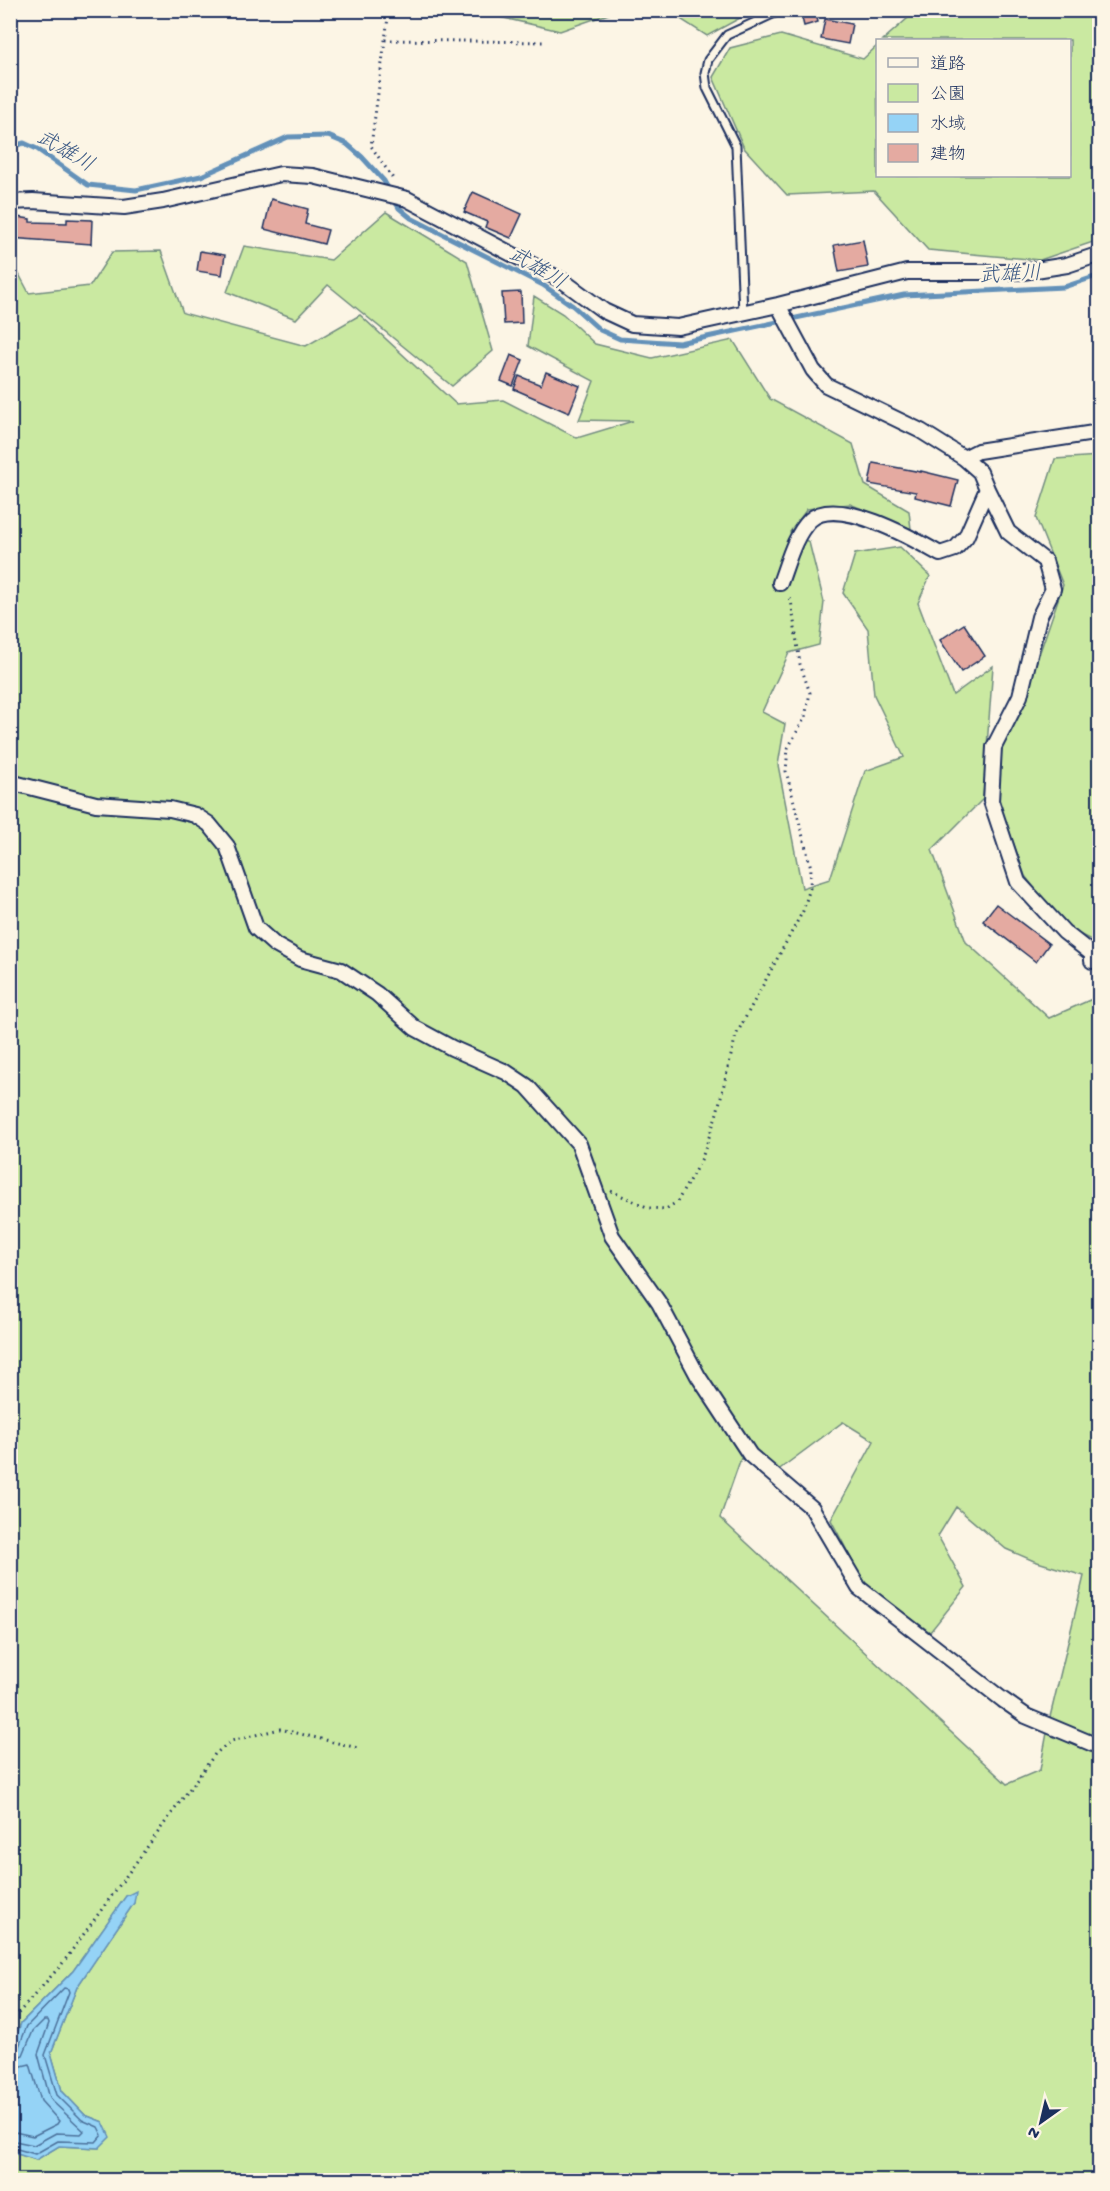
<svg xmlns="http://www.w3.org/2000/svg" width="1110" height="2191" font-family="'Gochi Hand','Klee One',sans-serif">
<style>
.green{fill:#cae9a1;stroke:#728c80;stroke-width:1.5;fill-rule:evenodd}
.water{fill:#95d3f6;stroke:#6491b9;stroke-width:1.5}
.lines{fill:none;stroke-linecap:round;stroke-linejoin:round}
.shore{stroke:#4c719b;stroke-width:1.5}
.stream{stroke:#6491b9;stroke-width:5}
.building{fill:#e4aaa1;stroke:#1b2f5e;stroke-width:1.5}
.lane-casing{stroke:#1b2f5e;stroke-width:11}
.street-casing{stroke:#1b2f5e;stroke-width:18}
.path{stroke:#1b2f5e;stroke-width:3;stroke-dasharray:1.5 4.5;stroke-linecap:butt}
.lane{stroke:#fcf5e5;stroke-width:7}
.street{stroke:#fcf5e5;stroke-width:14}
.labels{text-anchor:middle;stroke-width:5;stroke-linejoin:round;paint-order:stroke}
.water-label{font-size:21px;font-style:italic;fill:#3a5884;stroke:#fcf5e5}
</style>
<rect width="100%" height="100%" fill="#fcf5e5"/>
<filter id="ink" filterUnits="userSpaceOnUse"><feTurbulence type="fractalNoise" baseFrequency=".0167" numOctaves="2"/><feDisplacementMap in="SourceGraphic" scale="12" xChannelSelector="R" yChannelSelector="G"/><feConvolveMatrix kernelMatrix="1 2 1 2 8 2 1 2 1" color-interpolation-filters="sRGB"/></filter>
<g filter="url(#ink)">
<!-- green -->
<path class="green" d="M492,11h125l-57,20 -65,-15z
M668,11l85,-1v1l-46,25z
M906,11h193v229l-59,20 -112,-10 -54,-59 -87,4 -43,-47 -31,-71 17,-29 51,-13 82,24 14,-13 1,130h192v-136h-187l25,-22z
M386,212l81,49 26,90 -41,35 -124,-101 -32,34 -69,-27 17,-46 87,14z
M161,251l22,62 123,33 54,-31 96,89 47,-4 74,38 56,-17 -54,-1 15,-39 -66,-35 6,-50 29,18 32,30 57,14 81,-18 37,59 83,45 12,41 44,26 2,18 -61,-25 -43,5 -17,23 19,10 15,60 -5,43 -30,8 -27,59 23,12 -7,41 24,123 28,-9 35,-108 39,-14 -30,-62 -6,-66 -25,-36 12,-39 45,-7 30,29 -12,27 35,92 40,-29 -10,133 -51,51 34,92 83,76 50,-22v1184h-1088v-28l25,8 23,-14 40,2 4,-26 -18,-7 -23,-24 -11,-38 26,-66 57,-84 -8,-7 -53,75 -52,52 -10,30v-1794l18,34 61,-7 22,-34zM843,1422l31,19 -43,79 34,65 65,47 36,-45 -28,-51 18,-29 50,42 28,12 50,15 -34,141 -10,53 -33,14 -287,-266 21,-60 36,13z
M1099,456v488l-34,-17 -40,-51 -27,-77 1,-47 19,-36 45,-131 -27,-67 19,-59z"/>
<!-- water -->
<path class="water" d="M136,1891l-2,12 -57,84 -26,66 11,38 23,24 18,7 7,15 -11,11 -40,-2 -23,14 -25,-8v-99l10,-30 52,-52 53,-75z"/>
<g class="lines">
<!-- shore -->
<path class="shore" d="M10,2052l8,-3 9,-23 37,-38 4,1 1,3 -24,63 12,40 25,25 16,7 4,8 -6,7 -38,-1 -23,13 -25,-7
M10,2060l13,-5 10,-24 11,-11h4l1,3 -11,31 11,41 3,6 32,30 -3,3 -25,-1 -22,12 -24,-5
M10,2069l20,-5 11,37 18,20 -2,3 -24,12 -23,-5"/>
<!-- stream -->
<path class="stream" d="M10,147l14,-4 13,6 51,36 48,5 65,-14 87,-39 40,-1 19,8 15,13 22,24 15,27 12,10 132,67 30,21 27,24 20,9 59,4 225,-48 160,-8 36,-12"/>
</g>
<!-- building -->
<path class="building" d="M800,10h15l3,12 -14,4z
M825,19l27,5 -4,20 -27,-5z
M473,192l49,22 -11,24 -26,-11 2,-5 -23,-10z
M271,199l37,10 -3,15 23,6 -4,14 -60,-15z
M10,216l20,3v3l37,1v-4l25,1 -1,24 -81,-6z
M863,240l5,27 -29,5 -5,-27z
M200,251l25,4 -3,20 -25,-4z
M521,292l1,31 -18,1 -2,-31z
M511,355l12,5 -10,26 -12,-5z
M546,372l34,14 -11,27 -55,-24 5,-13 22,9z
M873,463l48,9v-1l37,9 -7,26 -36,-9 1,-5 -47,-8z
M964,624l21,32 -24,16 -21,-32z
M996,904l53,40 -13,18 -53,-41z"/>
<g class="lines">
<defs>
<path id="lane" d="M743,313l-7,-167 -29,-58 -2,-15 3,-13 19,-25 48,-22"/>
<path id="street" d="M10,202l23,-1 91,6 39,-6 118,-27 32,2 94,23 156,82 41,30 28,13 46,3 100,-22 129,-33h116l44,-7 33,-11
M778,305l35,65 13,15 95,46 43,27 16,14 7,17 -21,48 -11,12 -15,5c-26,-15 -103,-59 -130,-34 -16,16 -22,42 -30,63
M964,458l14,-7 122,-19
M987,489l21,43 37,29 8,28 -14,28 -19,79 -26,51 -3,54 27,81 46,50 28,22v7
M10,782l86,22 74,5 25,6 14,9 18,22 29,82 19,17 25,14 41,11 36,24 38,34 37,20 54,24 21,14 52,58 33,92 47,67 39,73 52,79 62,53 47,80 144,112 23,16 74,31"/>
</defs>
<!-- lane casing -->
<use href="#lane" class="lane-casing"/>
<!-- street casing -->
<use href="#street" class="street-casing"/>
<!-- path -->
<path class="path" d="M389,10l-18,136 23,34
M385,40l161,2
M611,1191l38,17 17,1 11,-7 25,-44 15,-45 19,-78 67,-124 7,-23 1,-20 -25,-97 2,-23 17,-31 5,-24 -10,-29 -9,-64 -3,-5
M10,2029l4,-11 48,-54 153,-210 16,-13 49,-12 78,19"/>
<!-- lane -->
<use href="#lane" class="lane"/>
<!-- street -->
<use href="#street" class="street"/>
</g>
</g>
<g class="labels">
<!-- water labels -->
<g class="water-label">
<text transform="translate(66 150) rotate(30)" y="7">武雄川</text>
<text transform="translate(538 267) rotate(31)" y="7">武雄川</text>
<text transform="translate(1010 273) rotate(-3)" y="7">武雄川</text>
</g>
</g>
<!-- margin -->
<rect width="1110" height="2191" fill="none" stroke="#fcf5e5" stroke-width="36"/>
<rect x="18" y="18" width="1074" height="2155" fill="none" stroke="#1b2f5e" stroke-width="2" filter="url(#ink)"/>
<!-- legend -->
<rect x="876" y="39" width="195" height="138" fill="#fcf5e5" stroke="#a2a6af" stroke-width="1.5"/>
<rect x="888" y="58" width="30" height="9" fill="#fcf5e5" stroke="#a2a6af" stroke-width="1.5"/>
<text x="930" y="69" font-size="18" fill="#1b2f5e">道路</text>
<rect x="888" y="84" width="30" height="18" fill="#cae9a1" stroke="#a2a6af" stroke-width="1.5"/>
<text x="930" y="99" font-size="18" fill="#1b2f5e">公園</text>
<rect x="888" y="114" width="30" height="18" fill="#95d3f6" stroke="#a2a6af" stroke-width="1.5"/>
<text x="930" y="129" font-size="18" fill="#1b2f5e">水域</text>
<rect x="888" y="144" width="30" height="18" fill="#e4aaa1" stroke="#a2a6af" stroke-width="1.5"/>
<text x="930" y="159" font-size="18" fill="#1b2f5e">建物</text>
<!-- north arrow -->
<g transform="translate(1041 2122) rotate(214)" stroke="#fcf5e5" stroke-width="4.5" paint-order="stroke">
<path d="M0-4.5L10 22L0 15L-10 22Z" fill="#1b2f5e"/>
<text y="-9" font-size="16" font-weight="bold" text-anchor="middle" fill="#1b2f5e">N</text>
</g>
</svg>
